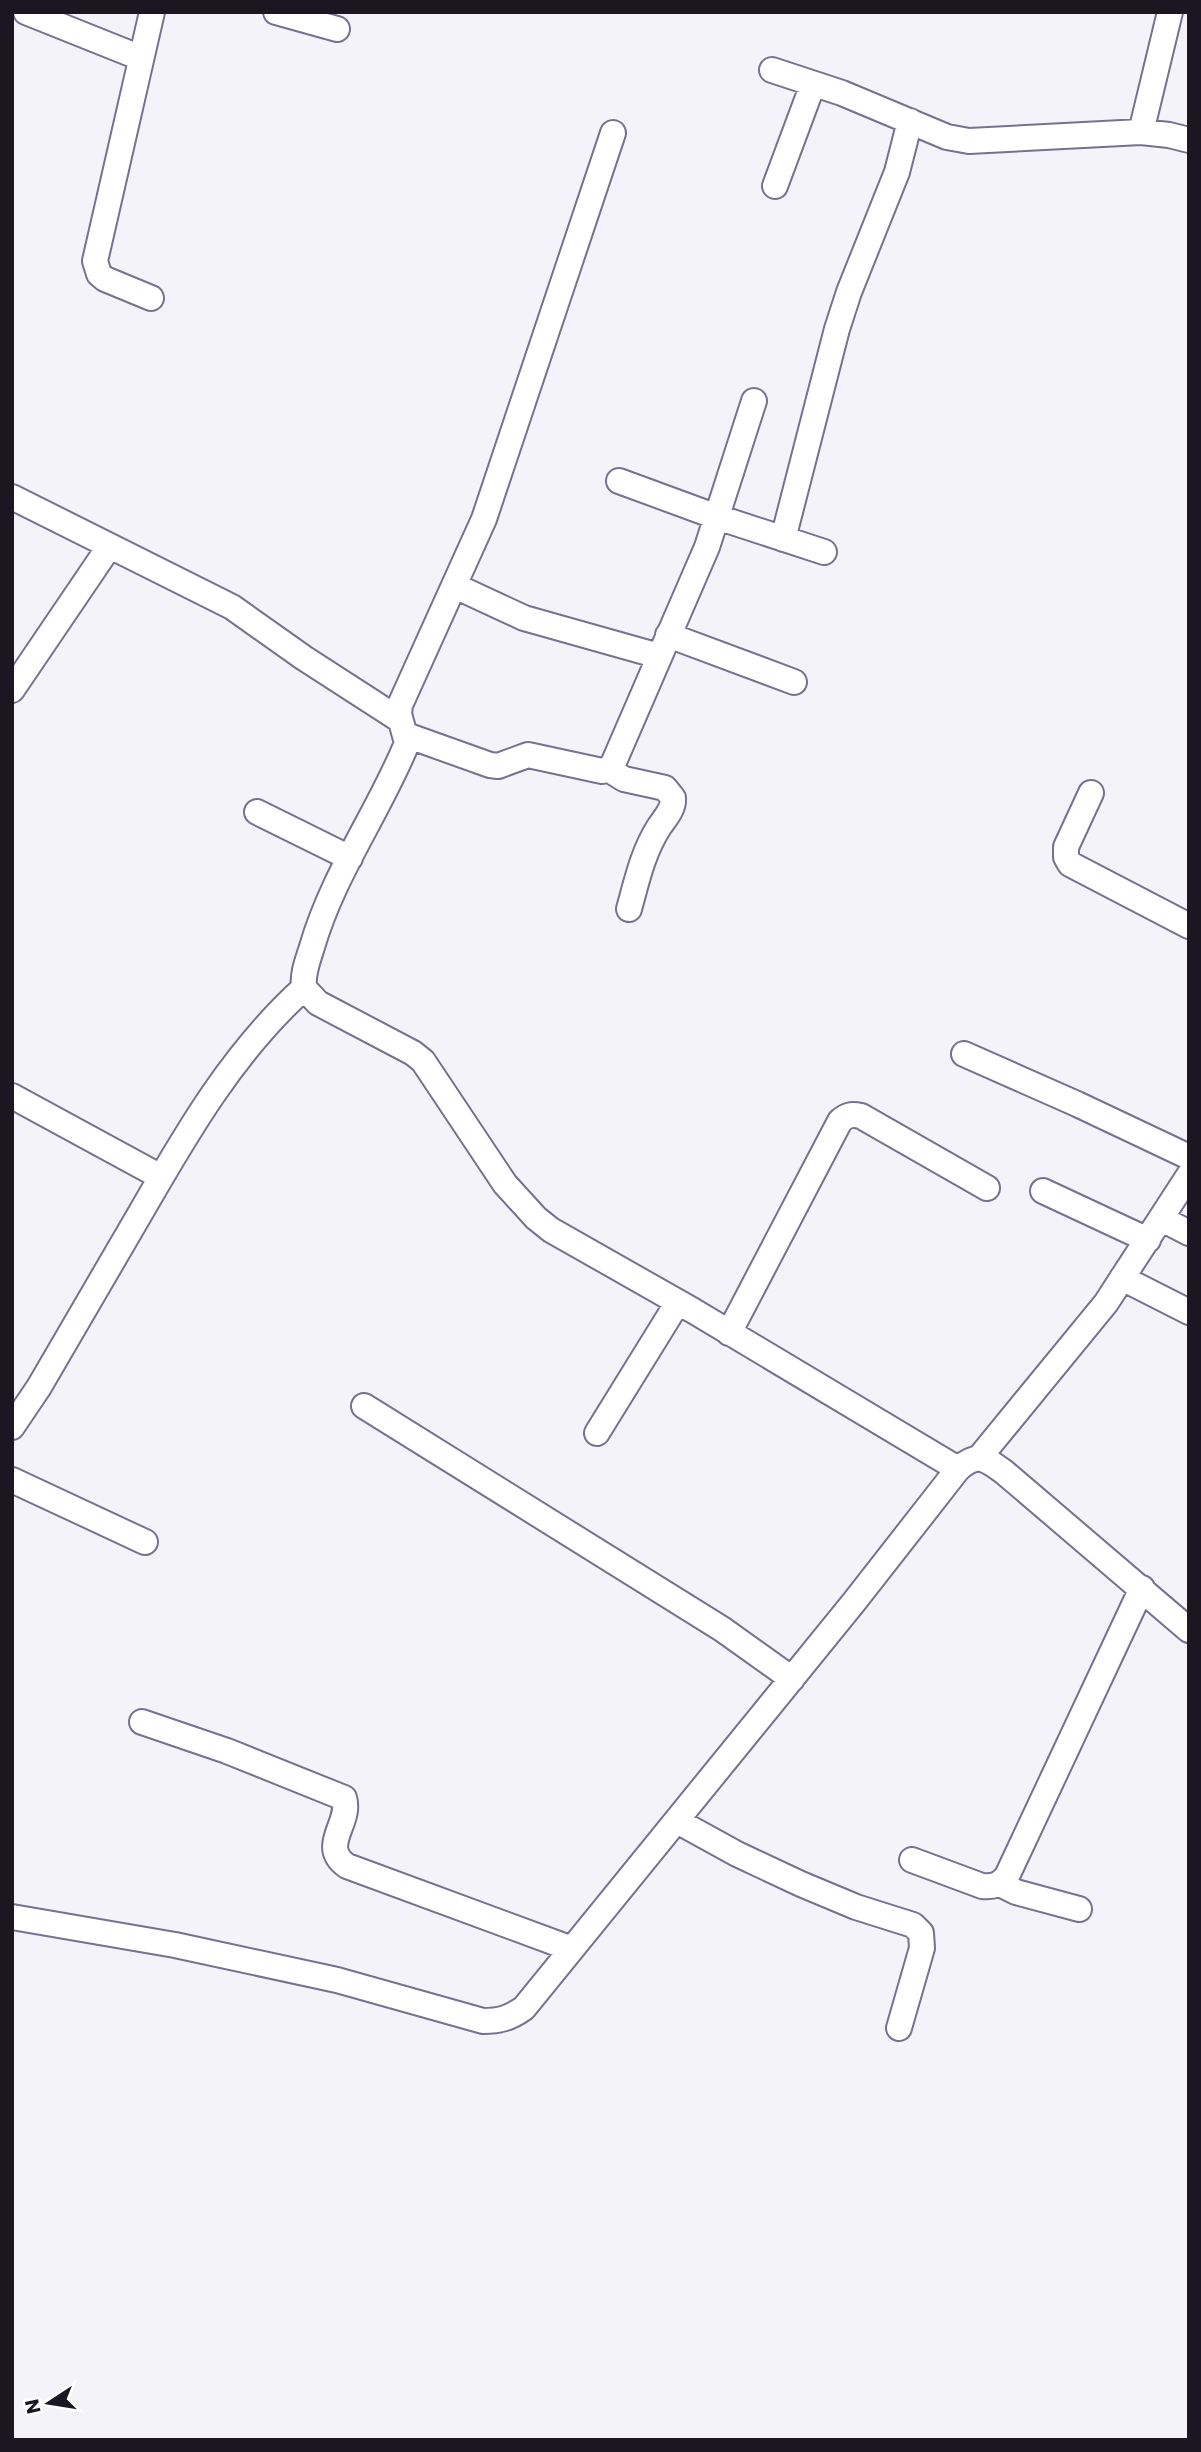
<svg xmlns="http://www.w3.org/2000/svg" width="1201" height="2452" font-family="Poppins,sans-serif">
<style>
.lines{fill:none;stroke-linecap:round;stroke-linejoin:round}
.minor-casing{stroke:#76718f;stroke-width:28}
.minor{stroke:#fff;stroke-width:24}
</style>
<rect width="100%" height="100%" fill="#f4f3f9"/>
<g class="lines">
<defs>
<path id="minor" d="M26,12l115,46
M276,12l61,17
M772,70l70,23 105,44 22,4 172,-9 28,3 20,5
M1141,132l29,-120
M613,133l-129,386 -84,186 -1,9 8,29c-28,69 -74,131 -95,204 -4,13 -10,27 -8,41l14,15 95,50 10,8 82,123 31,34 15,12 141,80 266,159
M775,186l38,-102
M151,298l-46,-19 -6,-5 -4,-13 57,-249
M619,481l98,36 107,35
M12,497l220,110 72,51 96,62
M783,539l54,-210 12,-37 48,-120 13,-51
M455,586l69,32 135,38
M668,635l126,47
M12,690l97,-143
M406,735l84,30 8,1 30,-11 74,16 6,-2 5,-5 94,-217 47,-146
M608,769l16,10 41,9 8,10c1,11 -8,20 -14,29 -16,25 -22,53 -30,82
M1091,793l-25,54v10l4,7 119,62
M257,812l93,46
M964,1054l113,50 112,53
M12,1096l149,81
M1043,1191l105,49
M1162,1219l27,14
M1122,1278l67,34
M729,1333l111,-212c7,-6 11,-7 21,-5l126,72
M364,1406l358,223 70,50
M12,1427l27,-40c34,-58 68,-117 102,-175 46,-80 93,-161 163,-224
M597,1433l81,-131
M979,1458l127,-155 83,-128
M12,1480l133,62
M142,1722l85,29 117,47c8,25 -26,48 3,68l225,83
M677,1821l60,33 64,30 55,23 57,18 8,8 1,15 -23,80
M912,1860l70,26c12,1 17,-1 25,-10l135,-288
M1000,1884l16,8 63,17
M12,1917l163,28 162,35 146,41c17,0 27,-3 41,-13l330,-406 104,-133c19,-17 27,-11 46,3l185,158"/>
</defs>
<!-- minor casing -->
<use href="#minor" class="minor-casing"/>
<!-- minor -->
<use href="#minor" class="minor"/>
</g>
<!-- border -->
<rect width="1201" height="2452" fill="none" stroke="#1a1723" stroke-width="28"/>
<!-- north arrow -->
<g transform="translate(49 2403) rotate(258)" stroke="#ffffff" stroke-width="5" paint-order="stroke">
<path d="M0-5L12 26L0 18L-12 26Z" fill="#1a1723"/>
<text y="-10" font-size="19" font-weight="bold" text-anchor="middle" fill="#1a1723">N</text>
</g>
</svg>
